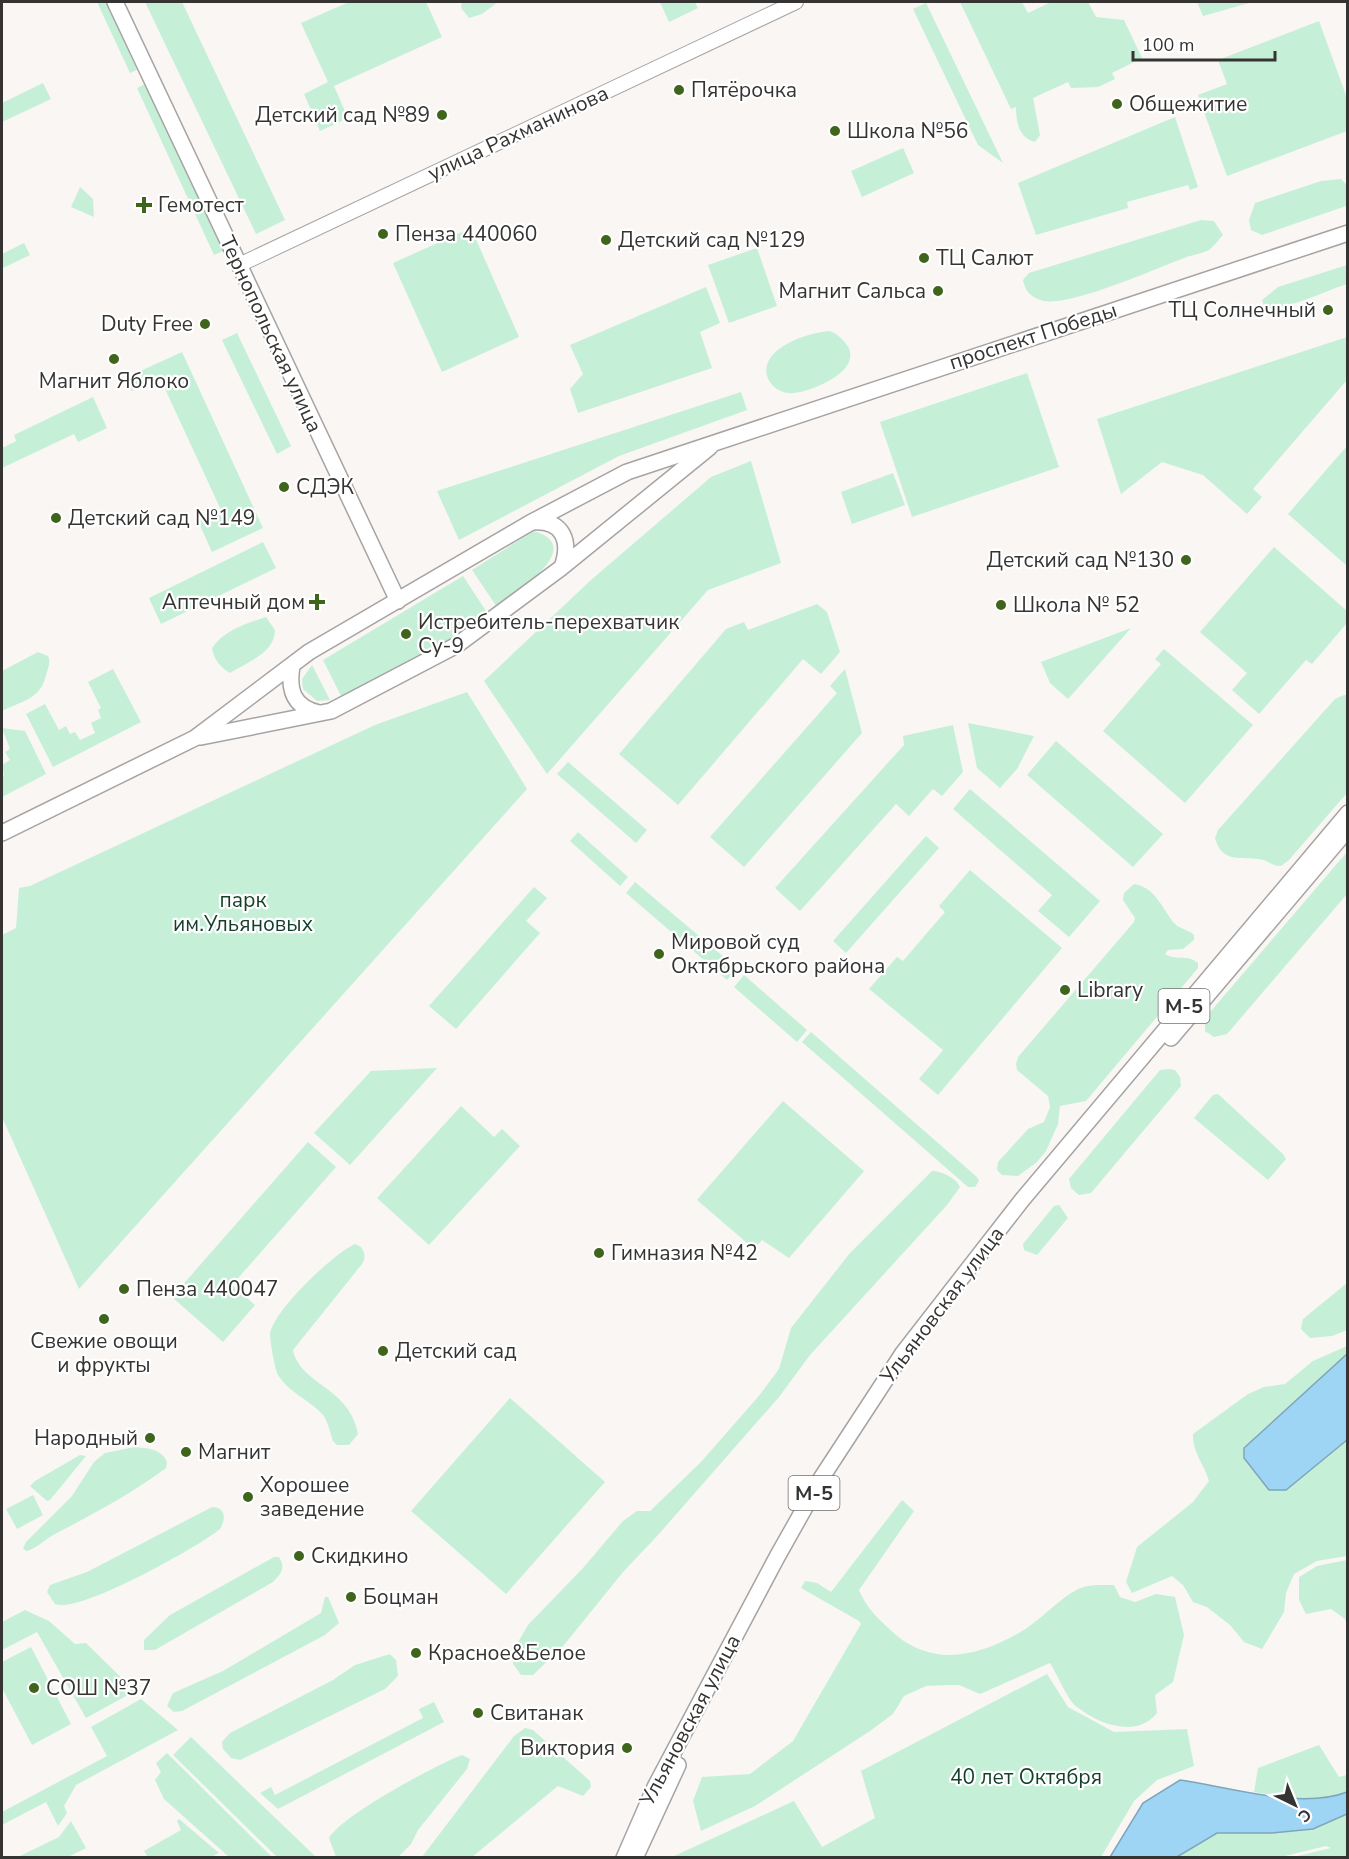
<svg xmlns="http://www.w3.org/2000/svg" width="1349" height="1859" font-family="'Nunito Sans',sans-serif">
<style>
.green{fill:#c5f0d7}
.water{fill:#9fd5f4;stroke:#7fa5ba;stroke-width:1.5}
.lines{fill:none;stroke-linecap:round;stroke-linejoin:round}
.secondary-casing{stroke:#a6a3a2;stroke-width:16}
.primary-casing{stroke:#a6a3a2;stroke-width:18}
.trunk-casing{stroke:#a6a3a2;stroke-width:18}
.secondary{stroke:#fff;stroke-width:14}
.primary{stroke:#fff;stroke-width:15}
.trunk{stroke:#fff;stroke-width:15}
.poi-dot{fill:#3f641c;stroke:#fff;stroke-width:2}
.labels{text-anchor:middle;stroke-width:4.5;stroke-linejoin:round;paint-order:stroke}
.shield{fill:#fff;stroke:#727170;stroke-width:1.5}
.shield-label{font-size:20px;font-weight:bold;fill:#353433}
.poi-label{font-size:21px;fill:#353433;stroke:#fff;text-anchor:start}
.street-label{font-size:21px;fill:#353433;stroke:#fff}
.park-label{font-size:21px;fill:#143f2a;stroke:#fff}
</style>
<rect width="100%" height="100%" fill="#f9f6f4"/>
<!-- green -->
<path class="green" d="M97,2h9l31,68 -7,3z
M145,2h37l103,218 -29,14z
M349,2h77l16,35 -108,49 14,32 -28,13 -16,-37 24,-12 -27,-59z
M462,2h36l-16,12 -13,4 -8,-10z
M660,2h35l3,6 -29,14z
M960,2h62l6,11 23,-11h37l8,15 28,3 18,38 -30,15 3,6 -17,8 -27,1 -3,-6 -35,16 7,37 -5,7c-16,-4 -19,-20 -19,-35l-5,2z
M1197,2h56l-50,14z
M926,3l77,160 -25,-18 -65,-136z
M1319,21l28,77v33l-120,45 -29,-81 29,-11 -9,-24z
M43,83l8,16 -49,23v-19z
M145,84l78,167 -9,4 -77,-167z
M1175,117l23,70 -8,3 -2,-5 -61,17 1,6 -92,27 -18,-52z
M903,148l11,25 -52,24 -11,-26z
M1341,179l6,6 -1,21 -84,29 -11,-5 -2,-10 6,-17 66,-22z
M80,187l13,12 1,18 -23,-10z
M1201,220l13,1 9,14c-5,5 -10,13 -16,16 -7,3 -15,4 -23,7 -29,11 -112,48 -140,43 -13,-3 -19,-10 -21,-21l6,-7z
M471,228l48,109 -77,35 -49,-109z
M24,243l6,12 -27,13 -1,-14z
M757,248l20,58 -48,17 -21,-58z
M1347,265v19c-27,9 -53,23 -82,25l-3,-9 16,-13z
M706,287l14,36 -20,9 12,36 -134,45 -8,-24 13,-15 -13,-29z
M829,331c8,2 13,8 18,14 17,25 -34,46 -53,48 -20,2 -36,-19 -23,-36 13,-16 39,-24 58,-26z
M237,333l54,113 -14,8 -55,-114z
M1347,337v43l-94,109 9,8 -15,17 -44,-39 -41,-13 -41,32 -24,-75z
M182,352l81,176 -51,24 -14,-31 23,-11 -61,-132 -29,13 -6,-13z
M1027,373l32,94 -147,50 -32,-95z
M741,392l6,18 -128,46 -160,84 -22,-49z
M93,397l14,31 -29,14 -4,-8 -72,34v-20l14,-7 -2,-6z
M1347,446v120l-59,-52z
M751,461l30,102 -73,27 -161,184 -63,-93 107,-101 120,-103z
M893,473l12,32 -53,19 -11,-32z
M534,531c54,16 -19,62 -37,76l-25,-37z
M263,542l13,26 -115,56 -12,-26z
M1274,547l73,64v12l-35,41 -6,-4 -47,54 -27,-24 15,-17 -47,-41z
M463,576l25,38 -45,31 -102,51 -18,-36z
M817,604l10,8 13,40 -19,22 -18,-15 -125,146 -59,-51 107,-125 18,-7 4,8z
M266,617l9,13c0,23 -28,32 -45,43 -10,-6 -16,-13 -18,-25 11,-17 35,-25 54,-31z
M1131,628l-63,71 -18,-16 -9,-21z
M1164,649l89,76 -68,78 -82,-72 58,-67 -6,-5z
M38,652l10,4c3,7 0,12 -2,19 -5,24 -24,26 -44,36v-40z
M312,665l18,35 -13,1 -14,-12 -1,-10z
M113,669l28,53 -88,45 -27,-53 19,-10 14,26 7,-4 4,8 5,-2 5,8 15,-7 -4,-10 10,-5 -3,-8 3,-2 -13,-26z
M845,669l17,64 -118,134 -34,-30 127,-144 -7,-7z
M467,692l60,97 -448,500 -77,-172v-182l14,-7 3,-40 11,-2 345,-161z
M1344,695h4l-1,98 -58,67 -8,6c-8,0 -11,-4 -18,-6 -17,-5 -41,6 -48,-22l3,-8 117,-131z
M968,723l66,13 -17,33 -17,19 -23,-20z
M953,725l10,47 -21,24 -9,-7 -24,27 -13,-12 -96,107 -25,-23 129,-143 -1,-9z
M2,728l23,3 21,43 -44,23v-21l2,-1 -2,-10 8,-5 -5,-8 5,-3z
M1056,741l107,93 -30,33 -106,-92z
M568,762l79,68 -11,13 -79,-69z
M970,789l130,112 -31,36 -31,-26 14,-16 -99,-86z
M578,832l50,45 -8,9 -50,-45z
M926,836l13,12 -93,105 -13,-12z
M1347,852v42l-120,140 -13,3 -9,-6v-13z
M970,870l92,78 -124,147 -19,-16 24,-29 -74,-61 28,-32 6,4 42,-49 -6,-6z
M635,882l102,86 -10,12 -101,-87z
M1134,884c21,3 28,24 40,39 5,6 14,6 20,12v5l-11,9 -15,1 -3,4c11,7 23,0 33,9v5l-112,133 -26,5 -2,18 -12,27 -9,11 -19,14 -16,-1 -5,-5 1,-8 30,-33 16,-7 6,-15 -2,-11 -31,-26 -1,-6 2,-7 116,-135 1,-4 -12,-18 1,-7z
M534,887l13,11 -21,23 14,12 -84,96 -27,-23z
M744,975l63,55 -10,12 -63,-55z
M811,1032l166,145 2,4 -4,6h-7l-166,-145z
M437,1068l-87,97 -36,-32 57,-62z
M1169,1069l6,1 5,7 1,9 -90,107 -12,2 -8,-7 -2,-9 91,-109z
M1218,1094l65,60 3,5 -18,21 -74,-62 19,-23z
M783,1101l81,70 -75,87 -27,-18 -8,9 -57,-49z
M461,1106l33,31 8,-8 18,17 -91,99 -52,-47z
M308,1142l28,25 -104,118 23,20 -32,37 -51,-45z
M932,1171c10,0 24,7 28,16l-13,18 -137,150 -31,42 -121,138 -35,37 -59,73 -31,30h-12l-8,-11 1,-15 14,-24 55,-57 40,-47 14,-10h13l51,-49 57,-65 21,-28 12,-41 59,-75z
M1059,1205l9,13 -31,37 -13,-5 -1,-6 31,-38z
M355,1244l6,3c4,6 5,11 1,17l-69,86c7,35 57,37 65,84l-9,11h-12l-4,-4c-3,-8 -5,-20 -10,-26 -13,-15 -34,-22 -45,-40 -3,-5 -8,-34 -8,-41 3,-23 64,-81 85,-90z
M1347,1283v47l-15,6 -22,2 -9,-9 2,-10z
M1347,1346v8l-103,94 42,42 61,-50v116l-30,5 -23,13 -8,19 -2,19 -22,37 -18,-7 -14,-17 -23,-18 -14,-5 -10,-17 -11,-9 -40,17 -6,-11 11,-35 56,-45 16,-21c-5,-17 -17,-29 -16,-47l55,-40 16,-7 21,-3 28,-23z
M510,1398l95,84 -99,112 -95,-83z
M135,1447c12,1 27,2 32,15l-1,6c-35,26 -73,46 -111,66 -10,5 -17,14 -28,17l-4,-2 3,-7 46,-46 22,-34 11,-9z
M80,1455l6,1 -36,44 -3,1 -17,-15 5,-5z
M33,1495l10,20 -26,14 -11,-20z
M902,1500l12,11 -55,79c7,18 22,32 37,45 38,32 83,21 123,-2 21,-12 37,-32 59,-44 10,-5 24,-4 36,-4l6,12 15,5 21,-8 19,3 9,38 -11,47 -18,13 2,18c-21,26 -58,11 -80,-6 -9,-6 -20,-33 -27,-44l-70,31 -21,-9h-11l-22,1 -22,10 -11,18 -23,17 -115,75 -54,25 -8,-30 9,-24 48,-3 43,-33 68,-117 -2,-3 -58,-33 4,-7 12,2 14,9z
M212,1507c14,0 14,12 8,22 -20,17 -143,86 -165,75l-8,-12 3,-7 37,-13z
M274,1557h5c7,11 2,17 -6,25l-118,68h-11v-10l26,-25z
M1347,1560v65l-2,-6 -14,-10 -25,5 -7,-14v-23l18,-11z
M325,1597h3l11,26 -14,12 -143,76 -8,1 -7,-6 6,-13 50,-22 98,-58z
M25,1610l24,11 26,23 11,-1 49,48 -49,27 -49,-86 -35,18v-28z
M31,1647l40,77 -39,21 -30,-57v-26z
M390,1654l6,6 2,16 -13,13 -145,71 -9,-2 -8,-9 -1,-7 8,-9 103,-53 22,-15z
M1047,1674l21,33 46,25 73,-3 7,37 -37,14 -23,21 -33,56h-429l122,-56 28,46 53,-29 -14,-47z
M141,1699l37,31 -102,55 -12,21 3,7 -9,13 -12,-24 -44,23v-13l105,-56 -16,-29z
M434,1702l10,20 -166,87 -18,-16 11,-6 4,8 148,-77 -4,-9z
M525,1728l8,2 57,51 1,6 -8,9 -25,-10 -86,71h-50l92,-121z
M191,1737l125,120h-39l-104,-102z
M1319,1745l20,32 8,-2v17c-29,12 -62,5 -93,0l4,-24z
M167,1753l105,104h-43l-65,-58 -9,-19 6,-8 -5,-9z
M462,1755l8,4 -3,10 -49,61 -7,14 -13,13h-62l-7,-19c13,-23 107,-73 133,-83z
M1347,1814v43h-54l38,-9 -5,-2 -45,11 -104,1 40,-25h55l41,-4z
M179,1819l40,34 -8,4h-63l-4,-6 37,-21 -4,-9z
M71,1821l15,27 -18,9h-50l41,-20z"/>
<!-- water -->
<path class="water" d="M1347,1354v86l-61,50h-17l-25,-32v-10z
M1180,1780c49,7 121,30 167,12v22l-34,15 -41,4h-55l-40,24h-67l33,-54z"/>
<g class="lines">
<defs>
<path id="secondary" d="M239,265l557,-263"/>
<path id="primary" d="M115,2l283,599
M533,522c31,-2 38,20 29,45
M292,666c-4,24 1,41 27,47
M201,737l130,-26 126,-66 104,-77 149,-121
M2,833l193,-95 114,-86 221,-129 97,-51 721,-239"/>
<path id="trunk" d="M1171,1038l177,-209
M624,1858l31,-71 122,-230 45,-80 81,-124 119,-153 326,-387
M635,1858l43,-93"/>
</defs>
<!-- secondary casing -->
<use href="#secondary" class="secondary-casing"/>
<!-- primary casing -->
<use href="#primary" class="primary-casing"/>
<!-- trunk casing -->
<use href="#trunk" class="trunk-casing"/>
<!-- secondary -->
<use href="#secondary" class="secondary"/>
<!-- primary -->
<use href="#primary" class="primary"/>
<!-- trunk -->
<use href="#trunk" class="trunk"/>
</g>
<!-- markers -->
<g class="poi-dot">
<circle cx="679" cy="90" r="6"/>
<circle cx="1117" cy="104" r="6"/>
<circle cx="442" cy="115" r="6"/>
<circle cx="835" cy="131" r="6"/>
<path d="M141 196h6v6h6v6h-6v6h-6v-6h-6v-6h6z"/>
<circle cx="383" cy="234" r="6"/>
<circle cx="606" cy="240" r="6"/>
<circle cx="924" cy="258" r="6"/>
<circle cx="938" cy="291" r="6"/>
<circle cx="1328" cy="310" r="6"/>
<circle cx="205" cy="324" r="6"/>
<circle cx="114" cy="359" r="6"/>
<circle cx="284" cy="487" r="6"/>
<circle cx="56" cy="518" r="6"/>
<circle cx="1186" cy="560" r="6"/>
<path d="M314 593h6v6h6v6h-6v6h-6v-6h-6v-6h6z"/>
<circle cx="1001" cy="605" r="6"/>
<circle cx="406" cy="634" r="6"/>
<circle cx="659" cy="954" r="6"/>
<circle cx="1065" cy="990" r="6"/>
<circle cx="599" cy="1253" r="6"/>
<circle cx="124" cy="1289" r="6"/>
<circle cx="104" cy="1319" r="6"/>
<circle cx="383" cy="1351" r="6"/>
<circle cx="150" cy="1438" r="6"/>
<circle cx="186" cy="1452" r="6"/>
<circle cx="248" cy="1497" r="6"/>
<circle cx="299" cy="1556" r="6"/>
<circle cx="351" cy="1597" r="6"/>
<circle cx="416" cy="1653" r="6"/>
<circle cx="34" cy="1688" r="6"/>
<circle cx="478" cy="1713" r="6"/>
<circle cx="627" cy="1748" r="6"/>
</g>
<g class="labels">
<!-- shield labels -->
<g class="shield">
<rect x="1158.5" y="989" width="51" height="34" rx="4.5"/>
<rect x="788.5" y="1476" width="51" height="34" rx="4.5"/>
</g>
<g class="shield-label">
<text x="1184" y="1013">М-5</text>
<text x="814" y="1500">М-5</text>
</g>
<!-- poi labels -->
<g class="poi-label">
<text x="691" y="97">Пятёрочка</text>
<text x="1129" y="111">Общежитие</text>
<text x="430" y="122" text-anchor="end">Детский сад №89</text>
<text x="847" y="138">Школа №56</text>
<text x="158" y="212">Гемотест</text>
<text x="395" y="241">Пенза 440060</text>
<text x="618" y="247">Детский сад №129</text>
<text x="936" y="265">ТЦ Салют</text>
<text x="926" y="298" text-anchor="end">Магнит Сальса</text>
<text x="1316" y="317" text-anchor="end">ТЦ Солнечный</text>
<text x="193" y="331" text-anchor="end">Duty Free</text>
<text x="114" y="388" text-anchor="middle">Магнит Яблоко</text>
<text x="296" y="494">СДЭК</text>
<text x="68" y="525">Детский сад №149</text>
<text x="1174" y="567" text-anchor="end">Детский сад №130</text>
<text x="305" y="609" text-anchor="end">Аптечный дом</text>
<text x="1013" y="612">Школа № 52</text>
<text x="418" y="629">Истребитель-перехватчик<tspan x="418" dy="24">Су-9</tspan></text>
<text x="671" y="949">Мировой суд<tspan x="671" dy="24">Октябрьского района</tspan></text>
<text x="1077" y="997">Library</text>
<text x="611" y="1260">Гимназия №42</text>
<text x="136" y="1296">Пенза 440047</text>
<text x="104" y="1348" text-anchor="middle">Свежие овощи<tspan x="104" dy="24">и фрукты</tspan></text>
<text x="395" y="1358">Детский сад</text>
<text x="138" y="1445" text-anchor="end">Народный</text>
<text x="198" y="1459">Магнит</text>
<text x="260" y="1492">Хорошее<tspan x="260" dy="24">заведение</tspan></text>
<text x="311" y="1563">Скидкино</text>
<text x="363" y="1604">Боцман</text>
<text x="428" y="1660">Красное&amp;Белое</text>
<text x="46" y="1695">СОШ №37</text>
<text x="490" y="1720">Свитанак</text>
<text x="615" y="1755" text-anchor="end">Виктория</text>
</g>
<!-- street labels -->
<g class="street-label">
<text transform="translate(518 133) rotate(-25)" y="7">улица Рахманинова</text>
<text transform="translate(271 334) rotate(65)" y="7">Тернопольская улица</text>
<text transform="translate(1033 336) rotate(-18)" y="7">проспект Победы</text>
<text transform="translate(942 1305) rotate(-53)" y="7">Ульяновская улица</text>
<text transform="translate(690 1720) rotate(-62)" y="7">Ульяновская улица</text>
</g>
<!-- park labels -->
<g class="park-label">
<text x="243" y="907">парк<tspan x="243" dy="24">им.Ульяновых</tspan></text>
<text x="1026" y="1784">40 лет Октября</text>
</g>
</g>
<!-- border -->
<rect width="1349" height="1859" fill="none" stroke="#353433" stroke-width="6"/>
<!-- north arrow -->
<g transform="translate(1295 1805) rotate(137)" stroke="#ffffff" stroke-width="4.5" paint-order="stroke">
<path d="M0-4.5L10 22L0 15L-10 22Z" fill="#353433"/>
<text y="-9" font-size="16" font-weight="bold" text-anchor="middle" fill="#353433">С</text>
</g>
<!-- scale -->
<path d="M1133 51v9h142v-9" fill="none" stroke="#353433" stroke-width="3"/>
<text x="1142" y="51" font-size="18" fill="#353433" stroke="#ffffff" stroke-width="4.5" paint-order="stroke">100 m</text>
</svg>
